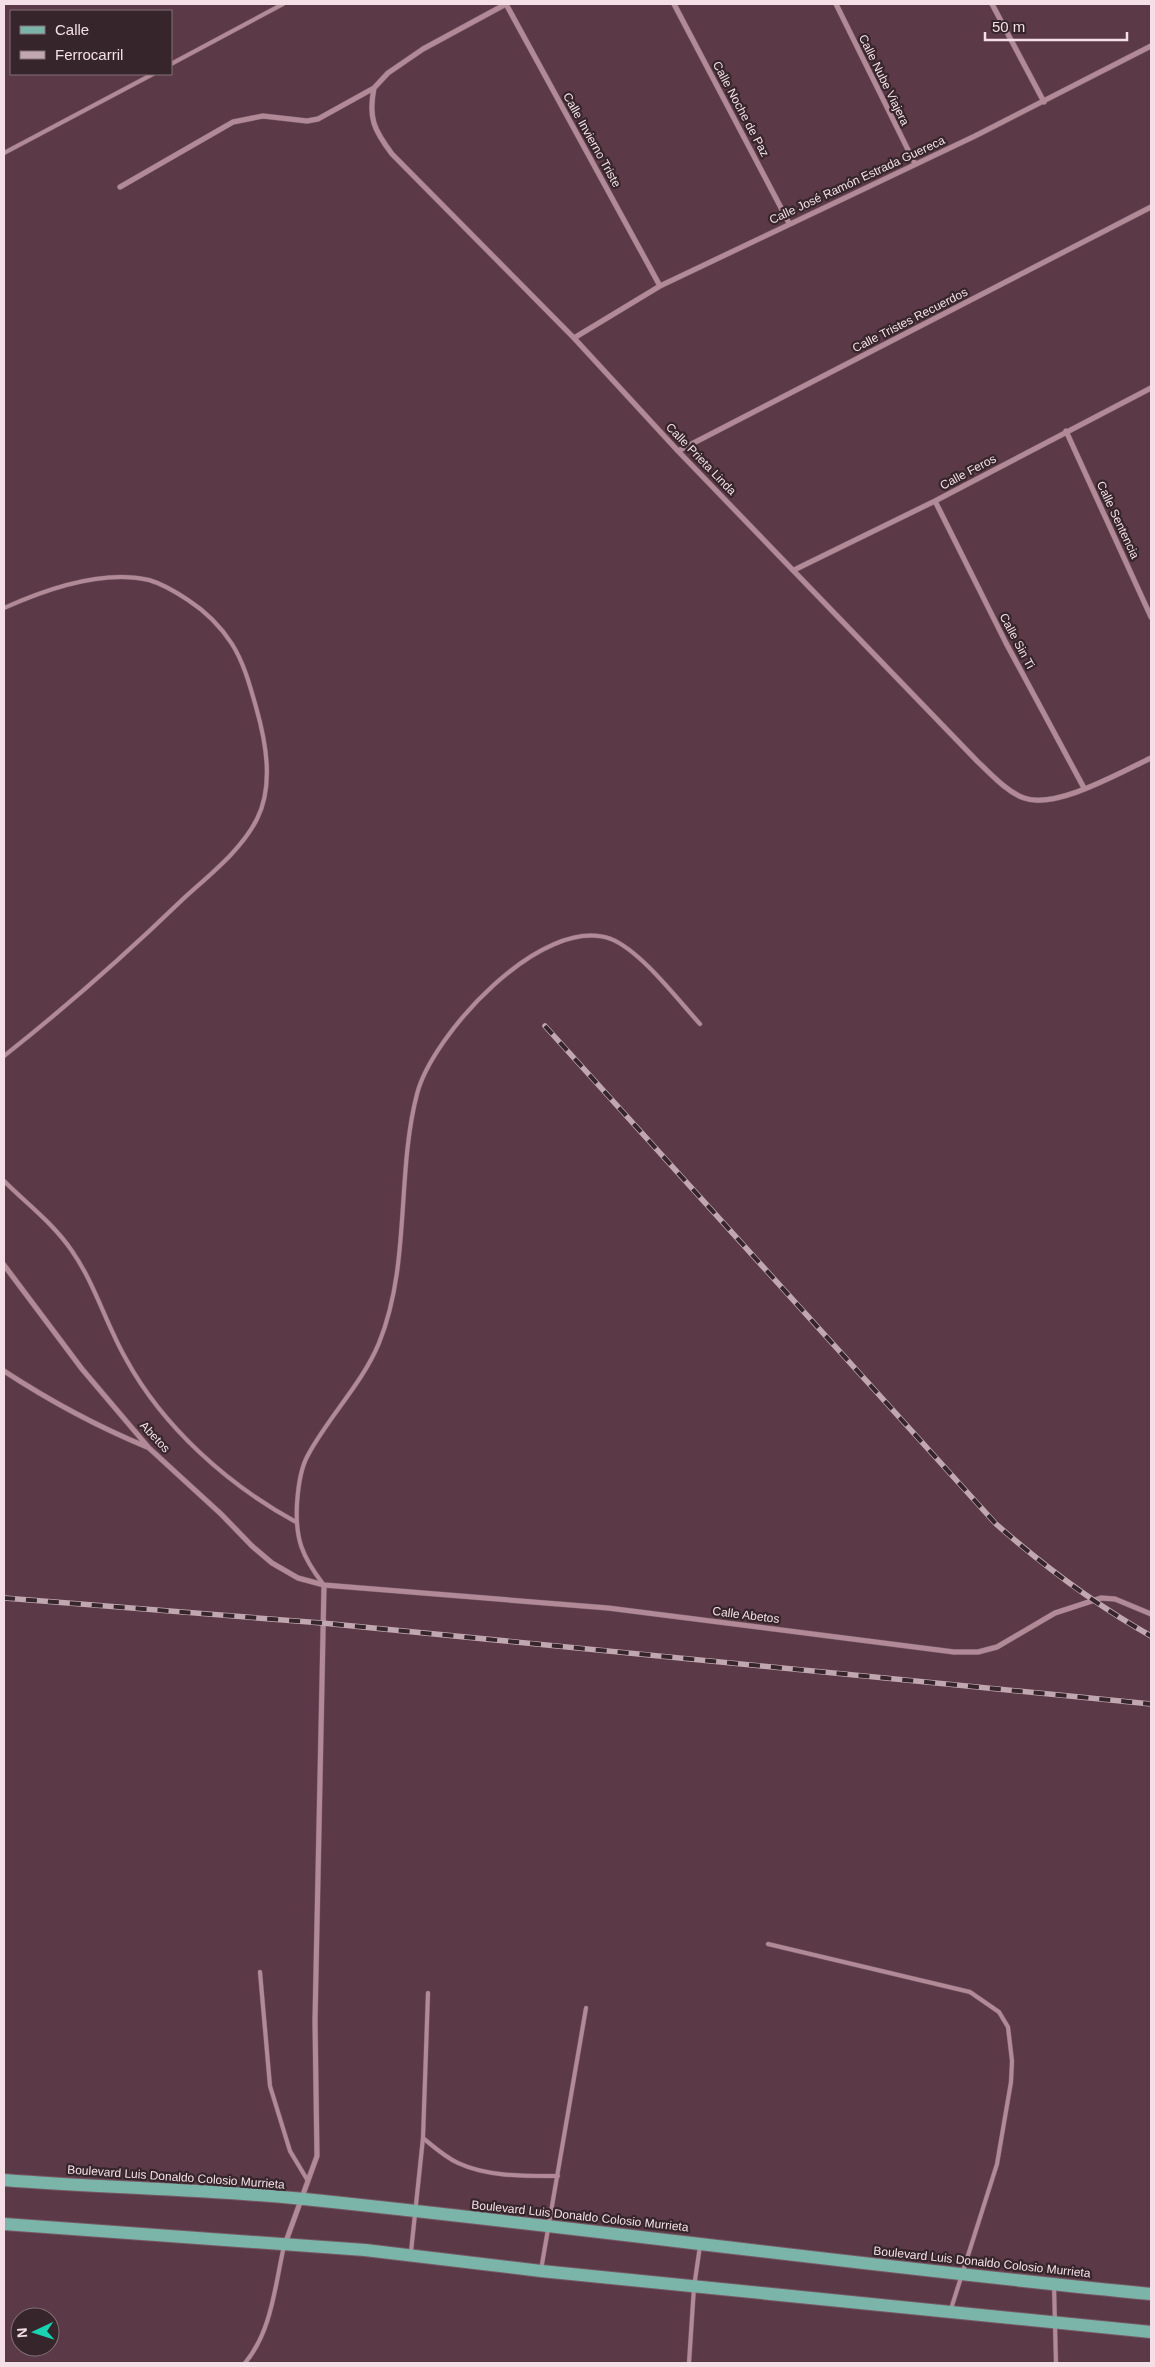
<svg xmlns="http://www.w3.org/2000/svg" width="1155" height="2367" font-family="Helvetica,sans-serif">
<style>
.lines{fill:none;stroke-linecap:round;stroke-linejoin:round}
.service-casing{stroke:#765964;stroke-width:5}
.minor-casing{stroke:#765964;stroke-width:6}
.primary-casing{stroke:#765964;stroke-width:14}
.service{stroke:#b18997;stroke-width:4}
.minor{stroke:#b18997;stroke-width:5}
.primary{stroke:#7bb4a9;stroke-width:12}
.rail-casing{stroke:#c1a7b0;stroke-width:5.5}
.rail{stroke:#36262c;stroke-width:4;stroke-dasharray:11;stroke-linecap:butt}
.labels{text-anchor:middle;stroke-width:4.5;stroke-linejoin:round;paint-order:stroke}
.street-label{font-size:12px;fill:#f5dfe6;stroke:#36262c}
</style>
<rect width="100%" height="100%" fill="#5b3946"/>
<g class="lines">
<defs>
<path id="service" d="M171,64l112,-60
M4,153l149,-79
M4,608c42,-19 98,-39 145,-28 14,4 27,12 39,20 17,11 33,27 44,44 12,19 18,42 24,63 10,35 18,78 1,112 -16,32 -49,57 -75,81 -57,55 -116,107 -178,156
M4,1181c23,23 49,42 68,70 23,33 34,73 54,108 37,68 102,126 170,163
M323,1584c-21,-28 -28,-45 -26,-80 1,-16 3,-35 11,-49 21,-39 54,-71 71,-112 32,-79 17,-168 38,-249 15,-59 125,-180 194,-155 30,12 67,61 89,85
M768,1944l202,48 29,20 9,15 4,34 -1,21 -14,82 -46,145
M260,1972l10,114 20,65 18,30
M423,2138c11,9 22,19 35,25 30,14 68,13 100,13
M411,2252l12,-114 5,-145
M541,2270l45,-262
M1054,2286l2,77
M245,2363c27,-32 30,-78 39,-117
M689,2363l5,-76 6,-41"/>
<path id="minor" d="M506,4l154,282
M674,4l115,219
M836,4l79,160
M992,4l52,98
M374,88c-6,30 0,42 18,66l182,184 104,113 300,311c13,12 29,30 46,36 31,12 97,-26 127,-40
M120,187l113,-65 30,-6 44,5 11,-2 56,-31 14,-15 35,-24 83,-45
M574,338l86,-52 315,-150 176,-90
M1066,431l85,186
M678,451l473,-244
M935,501l71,142 78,145
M794,570l141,-69 216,-113
M4,1265l78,104 67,79 72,66 31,32 20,17 26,15 26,7 284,23 346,44h24l19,-5 58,-34 46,-15 14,1 36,15
M4,1371c46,30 92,55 143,76
M285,2244l32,-88 -2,-135 9,-436"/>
<path id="primary" d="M4,2180c100,8 201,9 300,19 283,29 565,68 847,95
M4,2224l361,26 176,21 610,61"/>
</defs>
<!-- service casing -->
<use href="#service" class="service-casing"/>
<!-- minor casing -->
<use href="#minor" class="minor-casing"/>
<!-- primary casing -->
<use href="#primary" class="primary-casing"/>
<!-- service -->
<use href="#service" class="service"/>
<!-- minor -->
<use href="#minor" class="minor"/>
<!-- primary -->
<use href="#primary" class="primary"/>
<defs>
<path id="rail" d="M545,1026l451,498c49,43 98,80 155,112
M4,1598l318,25 829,81"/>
</defs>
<!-- rail casing -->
<use href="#rail" class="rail-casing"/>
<!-- rail -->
<use href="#rail" class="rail"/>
</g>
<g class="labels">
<!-- street labels -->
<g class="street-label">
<text transform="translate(884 80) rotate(64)" y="4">Calle Nube Viajera</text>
<text transform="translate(741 109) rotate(62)" y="4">Calle Noche de Paz</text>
<text transform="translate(592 140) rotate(61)" y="4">Calle Invierno Triste</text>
<text transform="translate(857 180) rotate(-25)" y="4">Calle José Ramón Estrada Guereca</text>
<text transform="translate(910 320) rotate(-27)" y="4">Calle Tristes Recuerdos</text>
<text transform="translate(701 459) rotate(46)" y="4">Calle Prieta Linda</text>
<text transform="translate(968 472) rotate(-28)" y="4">Calle Feros</text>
<text transform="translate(1118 520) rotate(65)" y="4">Calle Sentencia</text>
<text transform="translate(1017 641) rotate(62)" y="4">Calle Sin Ti</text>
<text transform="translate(155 1437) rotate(47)" y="4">Abetos</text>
<text transform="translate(746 1615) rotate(7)" y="4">Calle Abetos</text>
<text transform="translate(176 2177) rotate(4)" y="4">Boulevard Luis Donaldo Colosio Murrieta</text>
<text transform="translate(580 2216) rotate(6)" y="4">Boulevard Luis Donaldo Colosio Murrieta</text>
<text transform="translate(982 2262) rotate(6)" y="4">Boulevard Luis Donaldo Colosio Murrieta</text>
</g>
</g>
<!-- border -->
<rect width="1155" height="2367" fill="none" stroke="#f5dfe6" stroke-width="10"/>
<!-- legend -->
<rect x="10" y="10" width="162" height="65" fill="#36262c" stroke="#827076"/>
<rect x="20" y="26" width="25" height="8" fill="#7bb4a9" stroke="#827076"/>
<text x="55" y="35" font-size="15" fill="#f5dfe6">Calle</text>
<rect x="20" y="51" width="25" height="8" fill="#c1a7b0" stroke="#827076"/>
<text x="55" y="60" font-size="15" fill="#f5dfe6">Ferrocarril</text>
<!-- north arrow -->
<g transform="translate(35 2332) rotate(266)"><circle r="24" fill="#36262c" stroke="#827076"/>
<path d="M0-4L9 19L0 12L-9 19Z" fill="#15d5b3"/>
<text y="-8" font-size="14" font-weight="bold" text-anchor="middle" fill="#f5dfe6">N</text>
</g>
<!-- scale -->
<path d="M985 32v8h142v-8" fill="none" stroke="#f5dfe6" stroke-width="2.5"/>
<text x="992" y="32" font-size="15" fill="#f5dfe6" stroke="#36262c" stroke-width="4" paint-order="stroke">50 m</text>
</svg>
